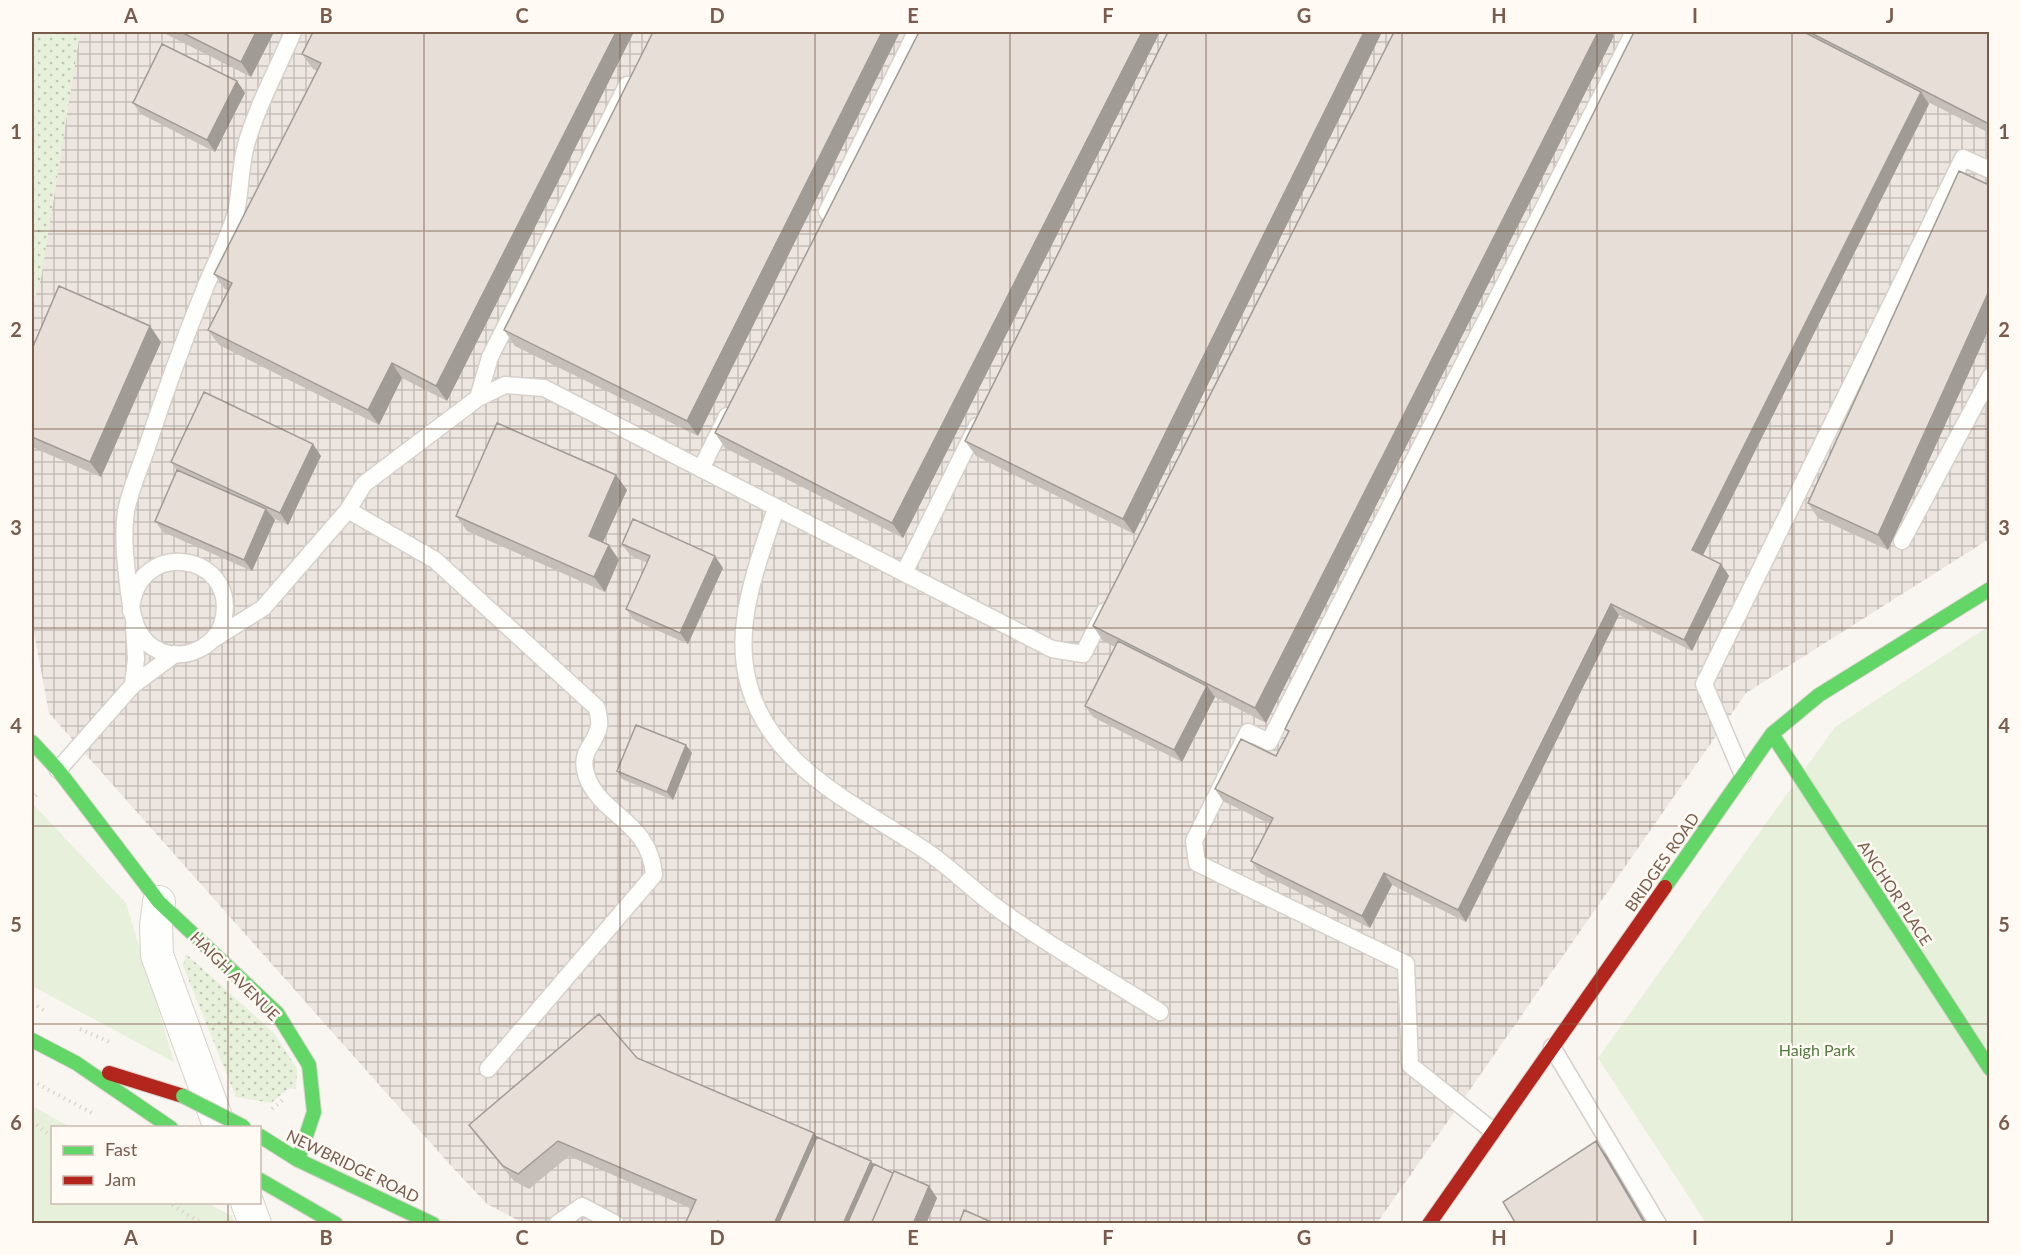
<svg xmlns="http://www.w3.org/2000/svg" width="2021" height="1255" font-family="Lato,sans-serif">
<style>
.industrial{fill:url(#industrial-grid)}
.grass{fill:url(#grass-dots)}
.park{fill:#e7f0db}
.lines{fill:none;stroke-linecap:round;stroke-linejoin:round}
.lane-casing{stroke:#d7d1cb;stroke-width:19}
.street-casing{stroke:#d7d1cb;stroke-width:34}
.fast-casing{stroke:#d9d2cb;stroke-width:16}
.jam-casing{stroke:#d9d2cb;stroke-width:16}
.path{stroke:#dcd5d0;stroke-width:4;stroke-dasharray:1.5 4.5;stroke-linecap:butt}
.lane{stroke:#fefefd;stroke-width:16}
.street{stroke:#fefefd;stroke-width:32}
.fast{stroke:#63d668;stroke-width:14}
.jam{stroke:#b3261e;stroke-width:14}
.fast-bridge-casing{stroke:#dad1cc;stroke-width:16;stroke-linecap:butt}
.fast-bridge{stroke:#63d668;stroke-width:14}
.wall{fill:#c6bfb9}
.shaded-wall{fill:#a19b96}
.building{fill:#e6ded7;stroke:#a19b96;stroke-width:1.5}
.grid{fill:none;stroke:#7a5c4d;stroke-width:1.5;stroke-opacity:0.55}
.labels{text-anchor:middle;stroke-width:5;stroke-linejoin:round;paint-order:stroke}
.street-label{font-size:16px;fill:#7a5c4d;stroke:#fffaf3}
.park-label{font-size:16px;fill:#537a41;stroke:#fffaf3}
.neatline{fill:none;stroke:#7a5c4d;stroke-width:2}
.grid-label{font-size:20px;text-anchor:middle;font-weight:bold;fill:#7a5c4d}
</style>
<defs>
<pattern id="industrial-grid" width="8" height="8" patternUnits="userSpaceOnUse" patternTransform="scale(1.5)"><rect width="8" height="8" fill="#ede5e0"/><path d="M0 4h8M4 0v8" fill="none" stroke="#c5bdb8"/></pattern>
<pattern id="grass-dots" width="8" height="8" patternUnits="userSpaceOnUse" patternTransform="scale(1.5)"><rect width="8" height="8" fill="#e7f0db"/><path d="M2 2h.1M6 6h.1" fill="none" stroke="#c0c6b4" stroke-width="1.8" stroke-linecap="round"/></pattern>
</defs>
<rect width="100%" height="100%" fill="#f9f5f0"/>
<!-- industrial -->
<path class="industrial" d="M80,32h1909v507l-243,154 -369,530 -852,1 -38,-20 -34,-36 -404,-455 -17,-91v-315l9,-29z"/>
<!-- grass -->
<path class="grass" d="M32,32h48l-39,246 -9,29z
M186,954l88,79 23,36 -1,20 -7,-1 -18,15 -35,-6 -53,-131z"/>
<!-- park -->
<path class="park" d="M1989,626v597h-283l-108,-165 237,-331z
M32,803l94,100 48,159 -142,-76z
M32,1106l38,21 -18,1v74l155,1 25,13 3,7h-203z"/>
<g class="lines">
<defs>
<path id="lane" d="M827,212l89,-180
M478,398l12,-41 137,-272
M701,469l26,-53
M776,508c-19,59 -46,122 -25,184 26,80 114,117 178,161 23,16 44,37 67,54 51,38 109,70 164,105
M348,510l16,-26 114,-86 27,-13 39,3 508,261 31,5 22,-43
M1902,541l88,-164
M904,573l73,-147
M131,611c4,-73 104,-59 93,5 -4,28 -35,45 -62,36 -26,-10 -30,-35 -33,-60 -3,-27 -7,-54 -3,-81 4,-20 13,-41 20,-61 18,-55 37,-108 59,-162 10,-25 24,-50 31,-76 5,-22 4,-46 10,-67 11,-39 32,-77 47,-113
M212,640l51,-32 85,-98 87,50 162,148c1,5 3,13 2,18 -3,19 -20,24 -13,48 13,42 64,46 68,101l-166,194
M133,685l3,-26 -2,-33
M58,770l75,-85 42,-31
M1743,775l-39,-91 259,-526 27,12
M1552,1047l106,177
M1493,1131l-83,-66 -4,-101 -209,-101 -3,-22 54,-109 21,10 365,-710
M557,1224l25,-18 34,18"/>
<path id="street" d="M159,902l-3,24 1,29 63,173
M247,1202l8,22"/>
<path id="fast" d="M1772,734l218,335
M32,742l26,28 101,132 118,111 32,52 5,47 -16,48
M1665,887l107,-153 47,-39 171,-106
M32,1040l44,23 95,65
M260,1136l38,24 135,64
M260,1180l76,44"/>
<path id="jam" d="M109,1073l74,23
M1429,1224l236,-337"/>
</defs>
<!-- lane casing -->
<use href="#lane" class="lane-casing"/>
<!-- street casing -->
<use href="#street" class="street-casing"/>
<!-- fast casing -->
<use href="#fast" class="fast-casing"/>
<!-- jam casing -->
<use href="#jam" class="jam-casing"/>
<!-- path -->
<path class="path" d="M32,801l6,-8
M32,1003l15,9
M80,1029l32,14
M32,1081l60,32
M272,1109l12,-10
M32,1121l20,16
M167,1202l36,22"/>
<!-- lane -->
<use href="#lane" class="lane"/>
<!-- street -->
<use href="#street" class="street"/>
<!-- fast -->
<use href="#fast" class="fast"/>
<!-- jam -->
<use href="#jam" class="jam"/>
<defs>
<path id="fast-bridge" d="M183,1096l61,31"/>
</defs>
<!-- fast-bridge casing -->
<use href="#fast-bridge" class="fast-bridge-casing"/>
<!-- fast-bridge -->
<use href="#fast-bridge" class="fast-bridge"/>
</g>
<!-- wall -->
<path class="wall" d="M162,32h112l-23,45z
M313,32l134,369 -45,-23 -23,47 -160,-80 -11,-15 20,-39 -3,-2 -11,-15 103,-203 -4,-2 -11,-15z
M653,32l45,404 -183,-90 -11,-16z
M919,32h241l-257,506 -178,-90 -10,-15z
M1168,32h214l-248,502 -158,-78 -11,-15z
M1394,32h217l3,4 -348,687 -51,-26 -33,65 -89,-45 -8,-11 30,-59 -12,-6 -10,-15z
M1634,32h355v101l-61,-31 1,2 -226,451 18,9 8,12 -37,75 -73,-36 -153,307 -74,-37 -22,43 -110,-55 -9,-12 19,-37 -47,-23 -8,-12 61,-33 12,-24 -3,-3z
M237,81l8,12 -30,59 -74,-38 -8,-11z
M1959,171l-71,379 -70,-32 -10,-15z
M161,342l-60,135 -69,-30v-98z
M321,456l-33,69 -15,-7 2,2 -23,51 -89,-39 -8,-11 22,-50 -6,-9z
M616,475l11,15 -24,52 16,18 -14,32 -138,-61 -11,-15z
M622,544l101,24 -35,76 -54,-24 -8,-11 21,-46 -17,-8z
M692,753l-19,47 -51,-21 -5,-8z
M637,1058l177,75 3,4 54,24 3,3 63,34 -11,26h-241l7,-15 -123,-53 -40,33 -15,-8 -34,-41 -11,-15z"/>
<!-- shaded-wall -->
<path class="shaded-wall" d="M256,32h18l-23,45 -10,-15z
M616,32h18l-187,369 -11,-15z
M882,32h18l-202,404 -11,-15z
M1142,32h18l-257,506 -11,-15z
M1364,32h18l-248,502 -11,-15z
M1598,32h13l3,4 -348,687 -11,-15z
M237,81l8,12 -30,59 -8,-12z
M1921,92l8,12 -229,457 -8,-11z
M1989,291v38l-101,221 -10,-15z
M150,326l11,16 -60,135 -11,-15z
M392,363l10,15 -23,47 -11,-15z
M313,444l8,12 -33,69 -8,-12z
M616,475l11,15 -28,61 -10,-15z
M266,509l9,11 -23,51 -8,-11z
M609,545l10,15 -14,32 -11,-15z
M715,556l8,12 -35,76 -8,-11z
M1721,564l8,12 -37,75 -8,-11z
M1611,604l8,11 -153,307 -8,-12z
M1207,686l8,11 -33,65 -8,-12z
M686,745l6,8 -19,47 -6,-8z
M1384,873l8,12 -22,43 -8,-12z
M814,1133l11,15 -33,76h-18z
M1596,1141l11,15 40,68h-2z
M871,1161l8,11 -23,52h-13z
M929,1186l8,12 -11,26h-13z"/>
<!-- building -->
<path class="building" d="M181,32h75l-15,30z
M313,32h303l-180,354 -44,-23 -24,47 -160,-80 24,-47 -18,-9 107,-211 -19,-9z
M653,32h229l-195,389 -183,-91z
M919,32h223l-250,491 -177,-90z
M1168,32h196l-241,487 -158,-78z
M1394,32h204l-343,676 -162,-82z
M1634,32h170l117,60 -229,458 29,14 -37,76 -73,-36 -153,306 -74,-37 -22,43 -111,-55 22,-43 -58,-29 26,-50 35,17 13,-25 -4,-2z
M1809,32h180v92z
M162,44l75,37 -30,59 -74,-37z
M1959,171l30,14v106l-111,244 -70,-32z
M59,286l91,40 -60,136 -58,-25v-88z
M204,392l109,52 -33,69 -109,-51z
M497,423l119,52 -27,61 20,9 -15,32 -138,-61z
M177,470l89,39 -22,51 -89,-39z
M633,519l82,37 -35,77 -54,-24 24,-53 -28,-12z
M1118,641l89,45 -33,64 -89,-44z
M636,725l50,20 -19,47 -50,-21z
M599,1014l38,44 177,75 -40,91h-50l-6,-3 -1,3h-32l11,-24 -138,-59 -40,33 -15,-8 -34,-41z
M817,1137l54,24 -28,63h-65z
M1596,1141l49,83h-129l-13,-22z
M874,1164l19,9 -22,51h-24z
M894,1171l35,15 -16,38h-42z
M964,1210l32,14h-37z"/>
<!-- grid -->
<path class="grid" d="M228,32v1096M424,32v1192M620,32v1192M815,32v1192M1010,32v1192M1206,32v1192M1402,32v1192M1597,32v1192M1792,32v1192M32,231h1958M32,429h1958M32,628h1958M32,826h1958M32,1024h1958M228,1202v22"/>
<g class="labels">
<!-- street labels -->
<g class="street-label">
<text transform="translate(1662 862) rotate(-55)" y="6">BRIDGES ROAD</text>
<text transform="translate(1895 893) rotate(57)" y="6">ANCHOR PLACE</text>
<text transform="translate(235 976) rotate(45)" y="6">HAIGH AVENUE</text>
<text transform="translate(353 1166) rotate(26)" y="6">NEWBRIDGE ROAD</text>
</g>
<!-- park labels -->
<g class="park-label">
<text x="1817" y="1056">Haigh Park</text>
</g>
</g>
<!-- border -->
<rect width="2021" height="1255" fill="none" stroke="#fffaf3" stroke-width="66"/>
<!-- legend -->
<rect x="51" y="1126" width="210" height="78" fill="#fffaf3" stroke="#cabbb1" stroke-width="1.5"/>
<rect x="63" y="1146" width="30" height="9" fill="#63d668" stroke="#cabbb1" stroke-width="1.5"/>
<text x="105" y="1156" font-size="18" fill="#7a5c4d">Fast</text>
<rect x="63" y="1176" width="30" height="9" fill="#b3261e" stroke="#cabbb1" stroke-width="1.5"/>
<text x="105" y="1186" font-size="18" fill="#7a5c4d">Jam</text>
<rect x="33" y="33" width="1955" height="1189" class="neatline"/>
<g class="grid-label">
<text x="131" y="23">A</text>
<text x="326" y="23">B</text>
<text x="522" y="23">C</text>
<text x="717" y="23">D</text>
<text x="913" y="23">E</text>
<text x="1108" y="23">F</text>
<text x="1304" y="23">G</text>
<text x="1499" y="23">H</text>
<text x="1695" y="23">I</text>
<text x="1890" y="23">J</text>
<text x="16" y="139">1</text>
<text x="2004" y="139">1</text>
<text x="16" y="337">2</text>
<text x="2004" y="337">2</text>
<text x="16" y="535">3</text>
<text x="2004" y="535">3</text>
<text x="16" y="733">4</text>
<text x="2004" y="733">4</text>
<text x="16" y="932">5</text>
<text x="2004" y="932">5</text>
<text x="16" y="1130">6</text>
<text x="2004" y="1130">6</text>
<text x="131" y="1245">A</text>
<text x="326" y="1245">B</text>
<text x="522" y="1245">C</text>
<text x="717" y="1245">D</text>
<text x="913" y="1245">E</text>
<text x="1108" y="1245">F</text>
<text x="1304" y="1245">G</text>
<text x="1499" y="1245">H</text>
<text x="1695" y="1245">I</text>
<text x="1890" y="1245">J</text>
</g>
</svg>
